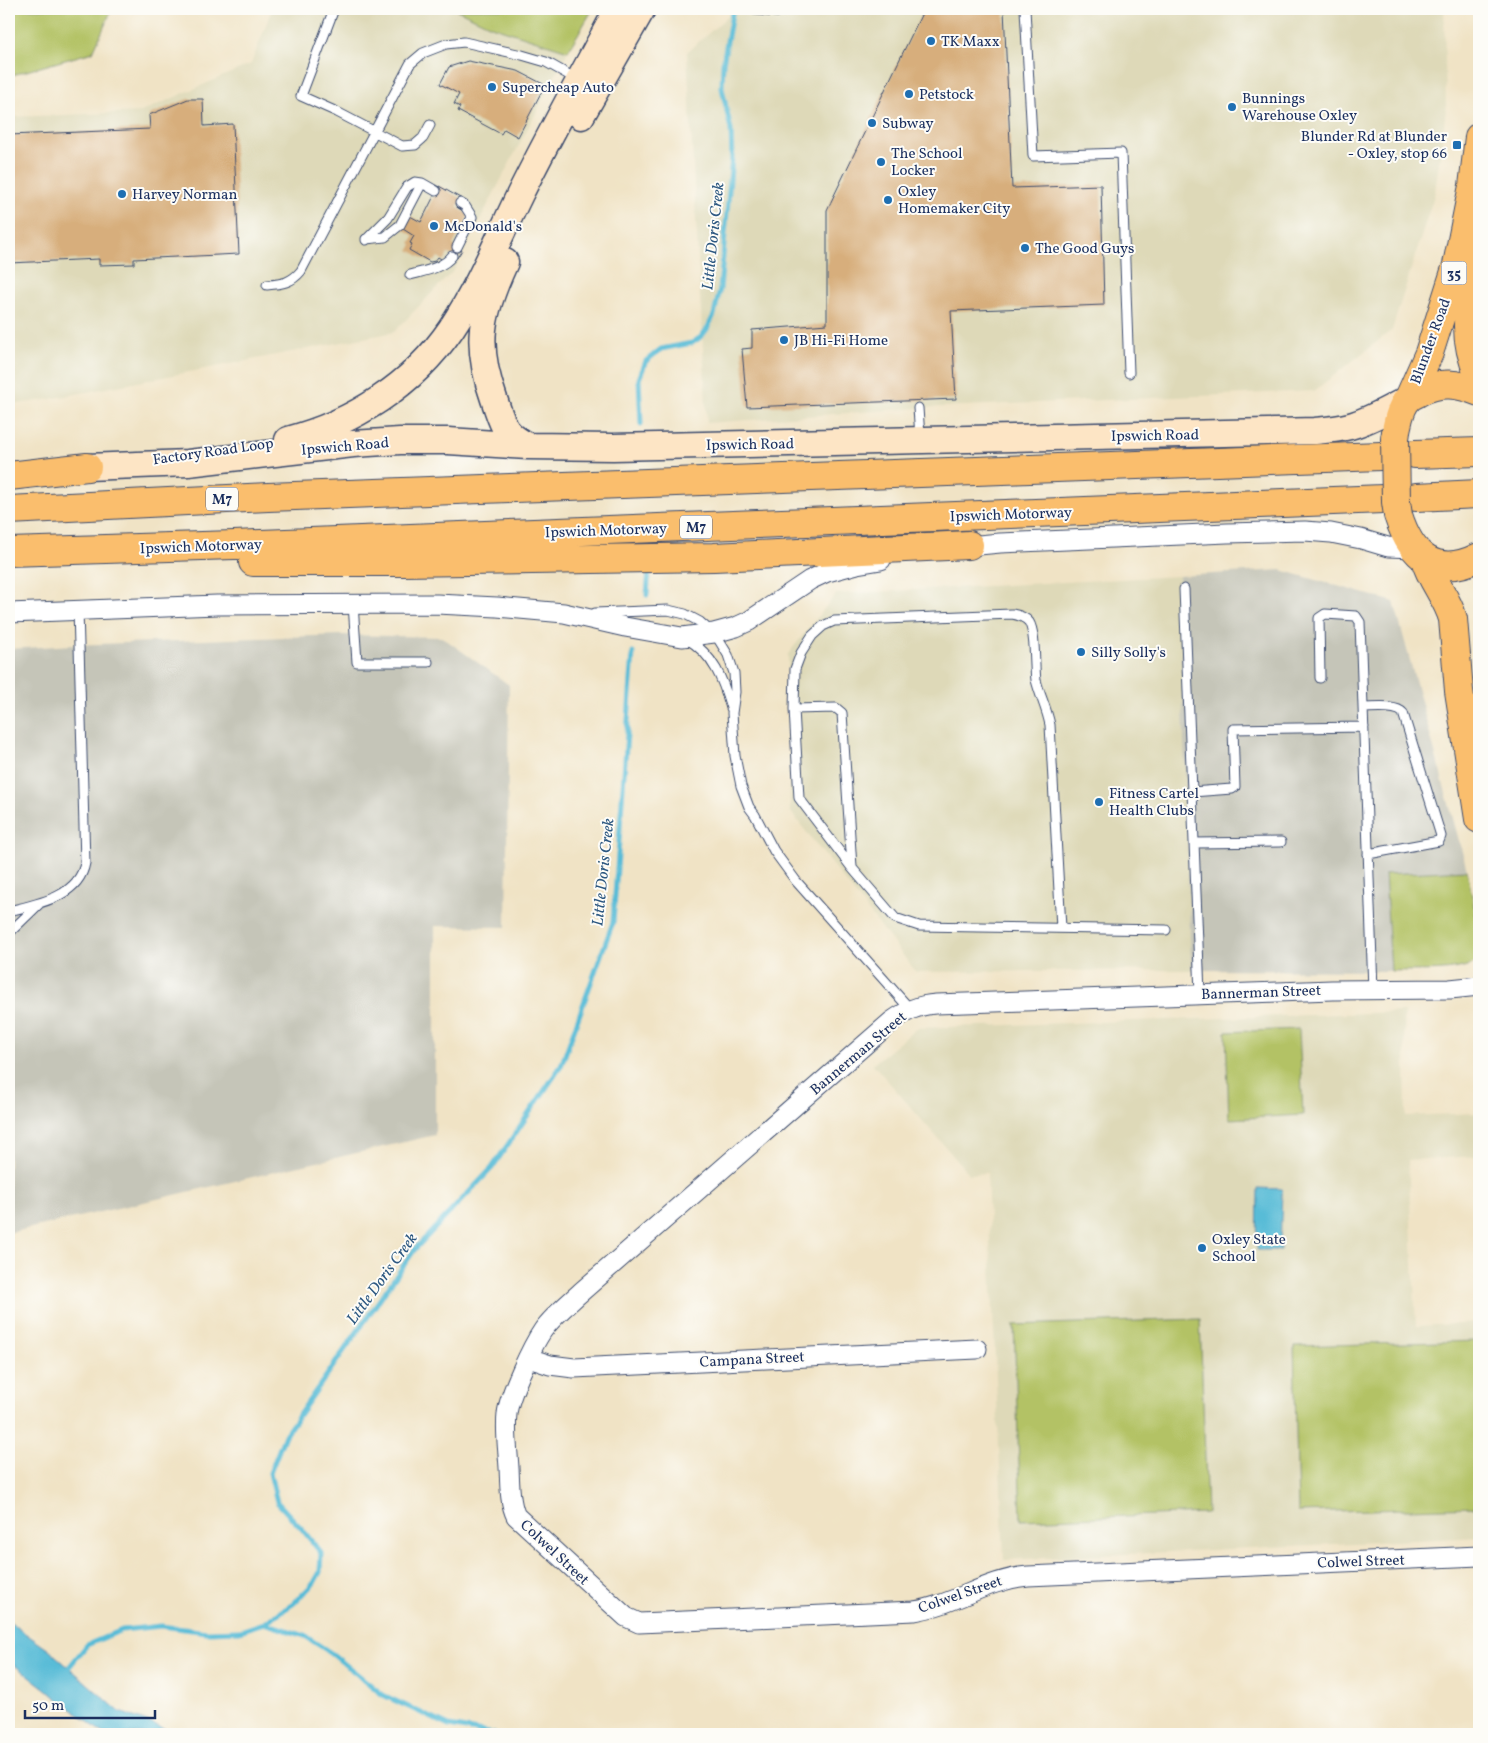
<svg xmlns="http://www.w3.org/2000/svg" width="1488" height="1743" font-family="Vollkorn,serif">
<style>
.built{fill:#ded9b8}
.industrial{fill:#c5c5b8}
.green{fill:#b3c265;stroke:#677862}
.water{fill:#59bcd7;stroke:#3a769a}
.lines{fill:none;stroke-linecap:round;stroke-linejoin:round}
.stream{stroke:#59bcd7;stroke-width:5}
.building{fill:#d7ae7c}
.lane-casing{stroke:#3b4a6d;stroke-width:11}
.street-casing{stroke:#3b4a6d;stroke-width:21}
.secondary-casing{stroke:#3b4a6d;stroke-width:29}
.primary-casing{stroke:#3b4a6d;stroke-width:30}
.highway-casing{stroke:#3b4a6d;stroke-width:30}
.lane{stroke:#fff;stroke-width:9}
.street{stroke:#fff;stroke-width:19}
.secondary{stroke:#fde5c5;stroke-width:26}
.primary{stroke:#fabe6d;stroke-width:28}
.highway{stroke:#fabe6d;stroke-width:28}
.primary-bridge-casing{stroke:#3b4a6d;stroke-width:30;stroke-linecap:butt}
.primary-bridge{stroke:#fabe6d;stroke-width:28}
.poi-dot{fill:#1f6fb2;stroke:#fdfcf7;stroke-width:2}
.labels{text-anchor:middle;stroke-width:4;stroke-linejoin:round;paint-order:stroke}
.shield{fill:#fdfcf7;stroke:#5f6c8c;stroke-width:1}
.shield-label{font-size:14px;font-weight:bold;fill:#1b2f5e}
.poi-label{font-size:15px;fill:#1b2f5e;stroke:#fdfcf7;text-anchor:start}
.street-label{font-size:15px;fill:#1b2f5e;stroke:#fdfcf7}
.water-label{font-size:16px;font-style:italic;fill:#2e5982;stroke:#fdfcf7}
</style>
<rect width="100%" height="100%" fill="#fdfcf7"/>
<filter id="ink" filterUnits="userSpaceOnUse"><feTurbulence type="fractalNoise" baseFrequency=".02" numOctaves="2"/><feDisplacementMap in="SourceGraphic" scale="10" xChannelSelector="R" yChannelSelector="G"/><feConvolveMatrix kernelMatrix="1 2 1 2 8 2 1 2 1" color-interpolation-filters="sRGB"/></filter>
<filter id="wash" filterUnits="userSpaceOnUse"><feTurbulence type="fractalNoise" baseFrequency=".0096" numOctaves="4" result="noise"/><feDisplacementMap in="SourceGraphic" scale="20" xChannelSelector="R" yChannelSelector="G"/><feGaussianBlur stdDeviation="1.12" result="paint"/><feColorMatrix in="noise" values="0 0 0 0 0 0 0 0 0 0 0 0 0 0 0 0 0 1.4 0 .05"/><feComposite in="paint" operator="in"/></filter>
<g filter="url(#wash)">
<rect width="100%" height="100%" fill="#f0e3c5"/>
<!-- built -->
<path class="built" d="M272,9h183l36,17 77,25 -114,219 -60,62 -349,68 -36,5v-288l132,-5 110,-48z
M736,9h708l2,100 -11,83 -43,138 -78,61 -396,17 -211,15 -20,-371z
M1179,576l12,394 -275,2 -126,-161 -2,-157 48,-60z
M1404,1012l2,104 73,-3v43l-71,4 8,166 63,-3v214l-475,23 -17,-387 -18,1 -96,-110 44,-36z"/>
<!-- industrial -->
<path class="industrial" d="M1281,570l113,32 73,268 -82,4 6,97 -200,-1 -12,-394z
M340,635l102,2 67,48 -3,242 -71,-1v209l-426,98v-584l64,-4z"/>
<!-- green -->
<path class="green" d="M9,9h103l-19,43 -84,24z
M455,9h138l-25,42 -77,-25z
M1467,870l12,62 -1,29c-21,13 -62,9 -87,10l-6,-97z
M1299,1029l4,86 -74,4 -3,-87z
M1200,1319l7,194 -186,7 -7,-195z
M1479,1341v166l-181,5 -4,-166z"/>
<!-- water -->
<path class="water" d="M1258,1188l24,1 -2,61h-23z
M9,1622l40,28 71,62 44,16 6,6h-66l-95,-73z"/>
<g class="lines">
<!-- stream -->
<path class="stream" d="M641,424l-2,-45 7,-18 15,-12 31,-6 9,-6 6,-8 7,-14 6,-26 12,-131 -1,-28 -9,-42 1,-25 10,-54
M647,595l2,-25
M264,1623l41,13 26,17 52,42 66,31 45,8
M65,1672l22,-27 35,-15 39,-4 46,6 33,-1 24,-8 29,-19 21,-21 6,-11 1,-19 -19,-24 -25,-27 -7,-29 15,-38 130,-186 77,-81 69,-102 52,-144 20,-269"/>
</g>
<g id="blocks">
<!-- building -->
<path class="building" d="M924,9h80l8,179 89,-3 3,120 -153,6 5,88 -209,8 -5,-58 10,-1v-18l75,-6v-114z
M468,61l50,10 27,14 -27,52 -14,-8 -3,5 -43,-23 2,-4 -6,-3 5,-10 -19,-10 9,-17z
M188,99h15l1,27 29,-2 6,130 -105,5v5l-35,1v-6l-90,4v-128l141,-6 -1,-14z
M439,186l23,13 -5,8 12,8 -16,30 9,5 -5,8 -9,-4 -4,7 -6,-4 -3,4 -5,1 -21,-12 3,-6 -2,-1 4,-7 -11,-7 7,-13 11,6z"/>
</g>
</g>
<g filter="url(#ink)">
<use href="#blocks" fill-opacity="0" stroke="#3b4a6d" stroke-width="1"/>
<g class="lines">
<defs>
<path id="lane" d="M334,9l-33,87 36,16 65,34 13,-1 8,-7 7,-13
M747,9l30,3 8,-3
M1025,9l8,147 88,-3 8,220
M366,239l19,-2 15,-12 22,-42
M366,240l22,-22 19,-31 8,-5 7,1 14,8
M457,247l15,-30 -7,-11 -5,-3
M410,275c14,-4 33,-7 42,-19
M267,285c15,-1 24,-2 34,-14l109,-207 13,-11 23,-9 18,-2 58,13 24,7 32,18
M918,408l2,29
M1184,589l16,405
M353,604l4,58h71
M595,613l73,-3 17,4 15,8 17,15 11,18 6,18 1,19 -3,21 3,43 6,30 8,21 6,8 19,36 22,30 114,128
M687,639c27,16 36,41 44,69
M1320,678l-1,-60 6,-4 31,2 4,6 13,368
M1363,708c11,0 33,-3 40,5l38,123 -2,5 -71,13
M794,709l42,-1 6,5 10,154
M1192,792l40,-3 3,-2 -2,-58 131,-2
M1194,843l87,-1
M9,911c28,-7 70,-14 76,-48l-7,-254
M1061,928l-11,-203c-3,-16 -10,-29 -14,-45 -2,-14 0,-47 -7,-58 -4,-5 -11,-7 -17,-8l-178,7 -11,5 -11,10 -11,17 -6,16 -1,40 5,89 53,70 43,50 24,8 247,4
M9,933l30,-29"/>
<path id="street" d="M958,547l42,-4 227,-10 78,-2 26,2 30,6 27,8 26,1
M9,613l208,-8 220,-1 60,3 67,6 61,14 57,10 32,-4 22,-6 13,-6 61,-41 17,-8 30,-8 24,-4
M1479,986l-29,3 -118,1 -396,14c-18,1 -30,7 -44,17l-311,271c-13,12 -28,24 -38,38 -11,16 -34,65 -36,84 -2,18 1,36 2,54 1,15 0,34 7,48l110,101 13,6 275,-12c40,-6 72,-31 114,-35l451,-20
M529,1358l21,7 24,3 403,-19"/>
<path id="secondary" d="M581,116l61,-107
M505,262c-24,52 -31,81 -11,137 9,25 8,34 34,47
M288,440c65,-17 125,-55 163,-111 28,-42 47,-90 69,-135 31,-62 65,-124 98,-185
M87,467l101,-4 165,-19 47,-3h48l80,5 85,1 702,-16c12,-1 24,-2 35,-5 21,-6 39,-17 58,-27"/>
<path id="primary" d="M1479,266c-11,41 -18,69 0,109
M1409,398l20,-45 28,-88 16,-79 6,-49
M1395,439c1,-11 5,-33 14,-41 2,-2 7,-4 10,-6 21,-11 39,-9 60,0
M1398,515c13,41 37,64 81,42
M1425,559c6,22 22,38 28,60l6,72 20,128"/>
<path id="highway" d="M1415,454l64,-2
M9,476l78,-9
M1416,497l63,-3
M9,510l259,-13 1113,-41
M9,552l225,-7 1149,-46
M253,562h150l311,-5 255,-12"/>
</defs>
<!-- lane casing -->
<use href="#lane" class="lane-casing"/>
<!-- street casing -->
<use href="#street" class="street-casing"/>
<!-- secondary casing -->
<use href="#secondary" class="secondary-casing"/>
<!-- primary casing -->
<use href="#primary" class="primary-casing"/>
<!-- highway casing -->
<use href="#highway" class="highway-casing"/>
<!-- lane -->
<use href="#lane" class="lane"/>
<!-- street -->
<use href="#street" class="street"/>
<!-- secondary -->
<use href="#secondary" class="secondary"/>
<!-- primary -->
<use href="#primary" class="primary"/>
<!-- highway -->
<use href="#highway" class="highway"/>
<defs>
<path id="primary-bridge" d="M1395,439l1,63 2,13"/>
</defs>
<!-- primary-bridge casing -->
<use href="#primary-bridge" class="primary-bridge-casing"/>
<!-- primary-bridge -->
<use href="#primary-bridge" class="primary-bridge"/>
</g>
</g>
<!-- markers -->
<g class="poi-dot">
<circle cx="931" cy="41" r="5"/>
<circle cx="492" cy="87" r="5"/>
<circle cx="909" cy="94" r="5"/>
<circle cx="1232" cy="107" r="5"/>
<circle cx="872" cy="123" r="5"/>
<rect x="1452" y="140" width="10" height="10" rx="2.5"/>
<circle cx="881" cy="162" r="5"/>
<circle cx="122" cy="194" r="5"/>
<circle cx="888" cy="200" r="5"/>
<circle cx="434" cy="226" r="5"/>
<circle cx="1025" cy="248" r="5"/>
<circle cx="784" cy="340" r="5"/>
<circle cx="1081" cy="652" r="5"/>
<circle cx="1099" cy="802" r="5"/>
<circle cx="1202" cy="1248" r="5"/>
</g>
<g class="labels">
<!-- shield labels -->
<g class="shield">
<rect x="1441.5" y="261.5" width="25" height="23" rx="4"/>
<rect x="206" y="487.5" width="32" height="23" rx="4"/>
<rect x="680" y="515.5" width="32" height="23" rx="4"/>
</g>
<g class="shield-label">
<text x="1454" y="278">35</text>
<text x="222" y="504">M7</text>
<text x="696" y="532">M7</text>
</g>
<!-- poi labels -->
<g class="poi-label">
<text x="941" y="46">TK Maxx</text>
<text x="502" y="92">Supercheap Auto</text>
<text x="919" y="99">Petstock</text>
<text x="1242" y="103">Bunnings<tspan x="1242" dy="17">Warehouse Oxley</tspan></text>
<text x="882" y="128">Subway</text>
<text x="1447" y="141" text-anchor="end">Blunder Rd at Blunder<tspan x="1447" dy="17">- Oxley, stop 66</tspan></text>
<text x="891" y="158">The School<tspan x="891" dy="17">Locker</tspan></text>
<text x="898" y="196">Oxley<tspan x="898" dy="17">Homemaker City</tspan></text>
<text x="132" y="199">Harvey Norman</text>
<text x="444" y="231">McDonald's</text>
<text x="1035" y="253">The Good Guys</text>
<text x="794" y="345">JB Hi-Fi Home</text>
<text x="1091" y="657">Silly Solly's</text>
<text x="1109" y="798">Fitness Cartel<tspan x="1109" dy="17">Health Clubs</tspan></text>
<text x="1212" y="1244">Oxley State<tspan x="1212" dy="17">School</tspan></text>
</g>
<!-- street labels -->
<g class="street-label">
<text transform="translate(1430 341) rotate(-70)" y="5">Blunder Road</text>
<text transform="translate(1155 435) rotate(-1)" y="5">Ipswich Road</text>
<text transform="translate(750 444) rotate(-1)" y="5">Ipswich Road</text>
<text transform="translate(345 446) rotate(-5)" y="5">Ipswich Road</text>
<text transform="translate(213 451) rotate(-8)" y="5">Factory Road Loop</text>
<text transform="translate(1011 514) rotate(-2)" y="5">Ipswich Motorway</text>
<text transform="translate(606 530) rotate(-2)" y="5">Ipswich Motorway</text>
<text transform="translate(201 546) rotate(-2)" y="5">Ipswich Motorway</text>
<text transform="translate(1261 992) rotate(-2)" y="5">Bannerman Street</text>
<text transform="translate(858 1053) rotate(-40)" y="5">Bannerman Street</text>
<text transform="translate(752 1359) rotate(-3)" y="5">Campana Street</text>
<text transform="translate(555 1552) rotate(43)" y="5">Colwel Street</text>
<text transform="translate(1361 1561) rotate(-2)" y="5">Colwel Street</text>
<text transform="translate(960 1594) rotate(-19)" y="5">Colwel Street</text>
</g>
<!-- water labels -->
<g class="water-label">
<text transform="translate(712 236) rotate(-84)" y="6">Little Doris Creek</text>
<text transform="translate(602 872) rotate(-84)" y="6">Little Doris Creek</text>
<text transform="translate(381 1278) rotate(-54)" y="6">Little Doris Creek</text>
</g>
</g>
<!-- margin -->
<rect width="1488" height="1743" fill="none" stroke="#fdfcf7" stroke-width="30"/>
<!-- scale -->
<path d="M25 1710v8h130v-8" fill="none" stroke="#1b2f5e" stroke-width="2.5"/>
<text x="32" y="1710" font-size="15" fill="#1b2f5e" stroke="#fdfcf7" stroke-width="4" paint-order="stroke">50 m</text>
</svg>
